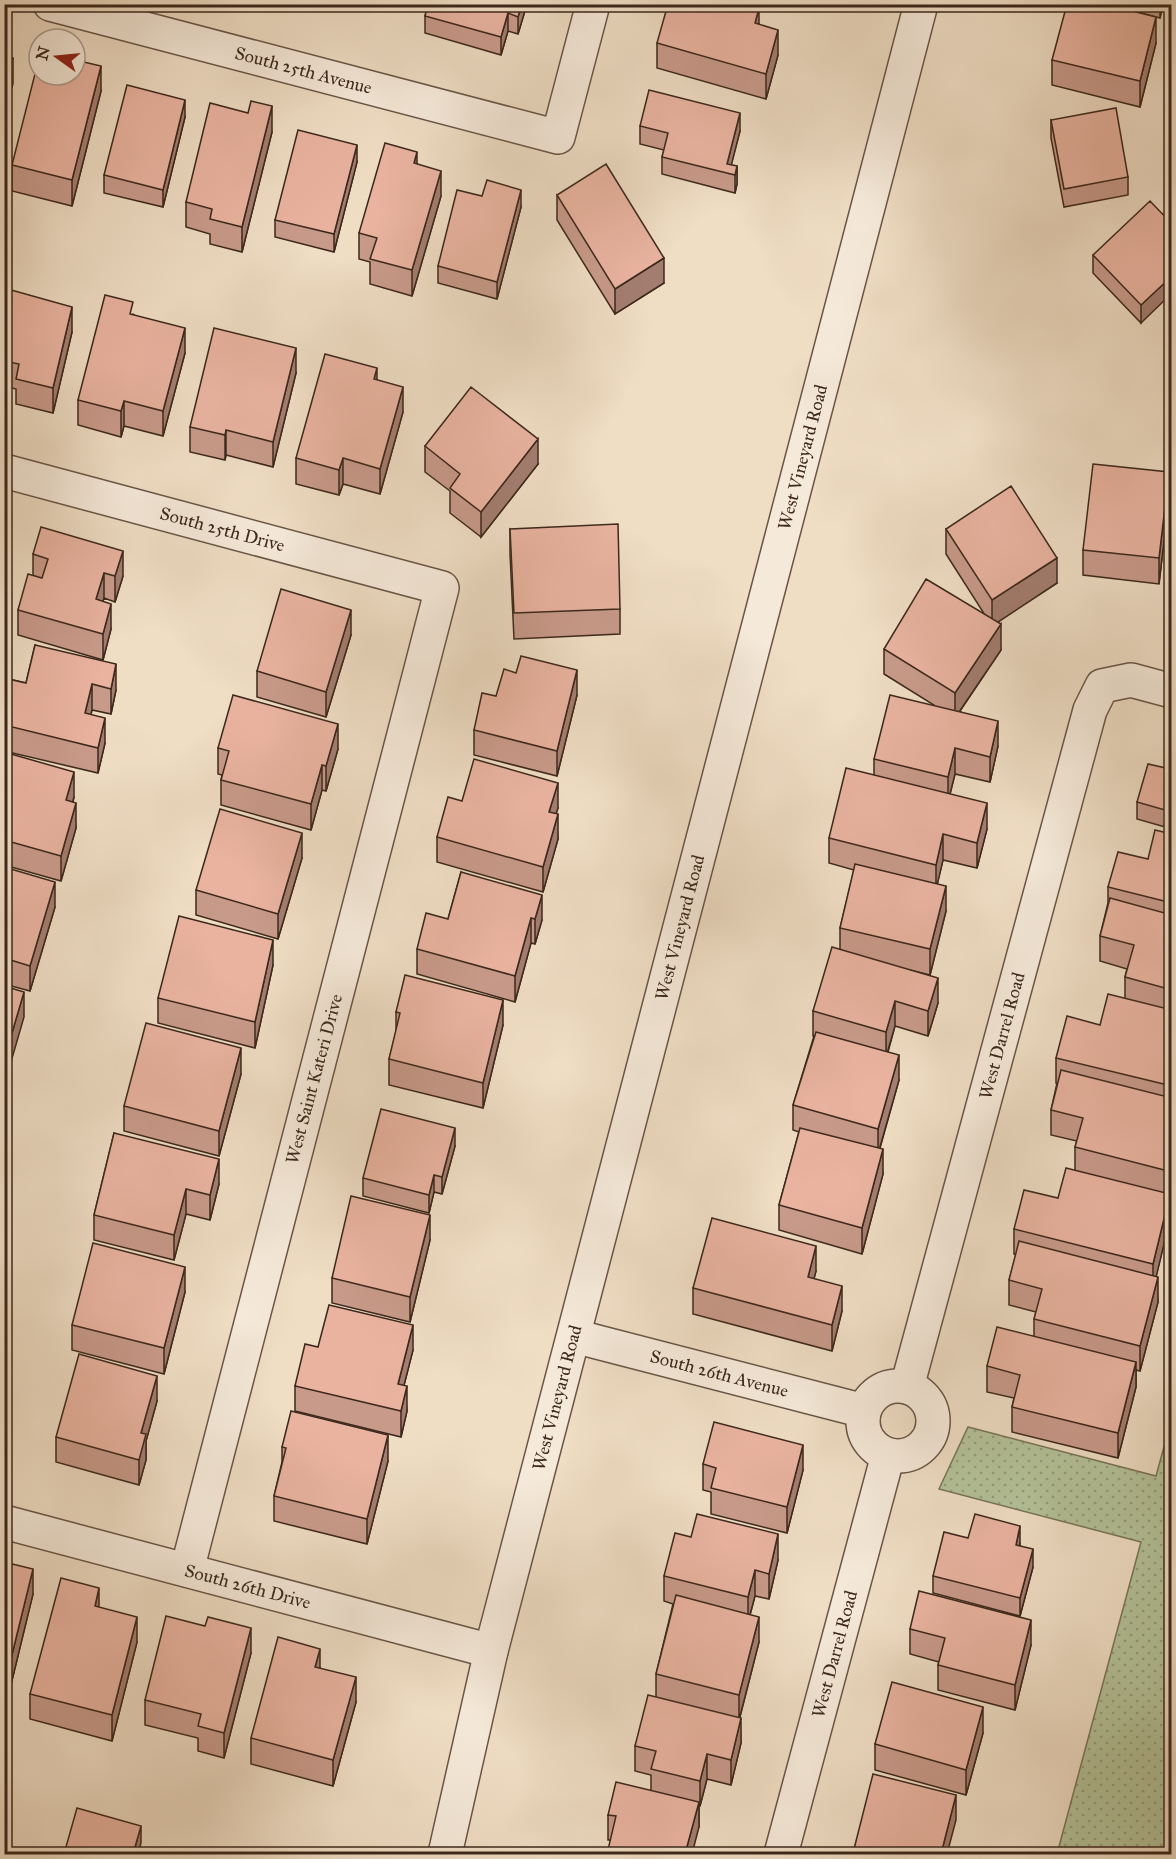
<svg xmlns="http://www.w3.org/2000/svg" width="1176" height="1859" font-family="'IM FELL Great Primer',serif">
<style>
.green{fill:url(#green-dots);stroke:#78755a;stroke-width:1.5}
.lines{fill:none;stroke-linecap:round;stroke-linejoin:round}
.minor-casing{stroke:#695546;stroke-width:36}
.tertiary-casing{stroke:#695546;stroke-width:36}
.minor{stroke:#f5e9d9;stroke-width:33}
.tertiary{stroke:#f5e9d9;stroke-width:33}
.wall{fill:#c89a8a;stroke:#3c281c;stroke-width:1.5}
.shaded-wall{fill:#a37d70;stroke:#3c281c;stroke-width:1.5}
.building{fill:#e9b3a0;stroke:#3c281c;stroke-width:1.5}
.labels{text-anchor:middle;stroke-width:4.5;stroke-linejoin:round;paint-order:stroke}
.street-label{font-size:18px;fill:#3c281c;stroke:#f5e9d9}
</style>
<defs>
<pattern id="green-dots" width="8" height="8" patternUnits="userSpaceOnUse" patternTransform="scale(1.5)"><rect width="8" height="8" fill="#b4c299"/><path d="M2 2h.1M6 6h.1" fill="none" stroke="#949e7c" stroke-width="1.8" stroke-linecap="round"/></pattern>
</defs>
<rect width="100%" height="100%" fill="#efddc4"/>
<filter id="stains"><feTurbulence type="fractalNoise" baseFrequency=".00333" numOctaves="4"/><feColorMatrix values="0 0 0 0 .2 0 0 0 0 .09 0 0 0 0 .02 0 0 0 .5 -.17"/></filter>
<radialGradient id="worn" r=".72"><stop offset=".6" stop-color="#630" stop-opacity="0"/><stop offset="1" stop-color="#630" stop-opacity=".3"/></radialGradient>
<!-- green -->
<path class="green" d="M1171,1421v433h-114l84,-312 -202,-53 29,-62 188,49z"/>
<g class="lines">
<defs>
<g id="minor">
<path id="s1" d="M50,4l508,133 35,-133"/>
<path id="s2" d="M4,471l438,117 -255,982"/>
<path id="s3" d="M574,1336l290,75"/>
<circle cx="898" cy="1421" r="35"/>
<path id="s4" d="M907,1387l183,-677 12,-24 29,-6 41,11"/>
<path id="s5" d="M4,1522l487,129"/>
<path id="s6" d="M781,1854l107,-399"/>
</g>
<g id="tertiary">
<path id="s7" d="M445,1854l46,-203 430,-1647"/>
</g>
</defs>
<!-- minor casing -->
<use href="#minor" class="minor-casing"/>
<!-- tertiary casing -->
<use href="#tertiary" class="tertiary-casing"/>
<!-- minor -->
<use href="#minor" class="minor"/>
<!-- tertiary -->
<use href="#tertiary" class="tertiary"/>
</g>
<!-- wall -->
<path class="wall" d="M313,4h11v3z
M428,4h99l-9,30 -10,-3 -7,24 -76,-22v-17z
M1108,4h55l-3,14z
M759,24l19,31 -12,44 -109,-31v-25z
M1156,43l-16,64 -88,-22v-25z
M101,91l-29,115 -60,-15v-26z
M248,113l24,19 -30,120 -32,-8v-10l-24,-7v-25z
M185,117l-22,90 -59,-14v-18z
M1051,120l77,57v18l-64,12 -13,-69z
M640,126l100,5 -9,34 6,1v18l-2,9 -73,-19v-17l2,-7 -24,-6z
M357,162l-23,90 -59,-15v-17z
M417,164l24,32 -29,100 -42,-12v-22l-11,-3v-26z
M557,195l107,88 -49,31 -58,-94z
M521,207l-24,92 -59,-16v-17z
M1172,224l-31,99 -48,-50v-18z
M4,288l68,44 -19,81 -37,-9v-15l-12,-3z
M133,314l52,39 -22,83 -39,-10 -3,11 -43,-12v-25z
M296,373l-23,94 -47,-12 -1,5 -35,-8v-25z
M377,380l26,32 -23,82 -37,-10 -4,11 -43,-11v-26z
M425,446l113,18 -57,73 -31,-24v-22l-25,-19z
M1169,498l-10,86 -76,-9v-25z
M510,529l110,80v25l-106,5 -4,-85z
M946,529l111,54 -60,39 4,28 -41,61 38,35 -8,36 -35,-8 -5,20 37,35 -10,39 -34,-8 -6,24 9,27 -16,64 -20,-5 28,33 -10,33 -33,-10 -7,26 11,28 -19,68 3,26 -21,80 -83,-24v-25l20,-73 -6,-2v-25l21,-69h-1v-25l27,-62v-21l14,-58 -25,-7v-25l45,-63v-16l60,-54 -50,-31v-25l101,-34 -39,-61z
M33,554l90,22 -8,26 -11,-4 -1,3 8,28 -8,31 -85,-25v-25l15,-35z
M351,635l-25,82 -69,-20v-26z
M35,645l81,45 -5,24 -19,-4 -1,4 14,29 -7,30 -94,-22v-73l22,5z
M577,695l-20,81 -83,-21v-25l22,-34z
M218,748l120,1 -12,42 -4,-1 -11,40 -90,-25v-25l1,-5 -4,-1z
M1172,750v79l-35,-10v-17l29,-34z
M4,752l70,45 -1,5 3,26 -15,53 -57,-16z
M462,801l96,7 -2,5 2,26 -15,53 -106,-30v-25z
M1172,834v363h-2v22l-14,57 2,26 -18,69 -4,-1v17l-18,71 -106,-26v-25l2,-9 -27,-6v-26l47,-30v-17l2,-7 -27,-7v-25l7,-25 -2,-1v-25l44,-31 17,-28v-23l2,-6 -26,-6v-25l6,-27h-1v-25l44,-33 25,-27v-21l2,-8 -27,-8v-25l8,-33v-16l40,-28z
M302,858l-24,81 -82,-24v-25z
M4,867l51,40 -25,84 -26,-7z
M461,872l81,48 -7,24 -4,-1 -16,59 -98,-28v-25l31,-30z
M273,965l-18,83 -97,-25v-25z
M396,1012l107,13 -20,83 -94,-23v-26l7,-27z
M241,1074l-22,82 -95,-25v-25z
M114,1133l105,51 -9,36 -24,-6 -12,46 -80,-20v-25z
M455,1146l-13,48 -8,-2 -5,21 -66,-17v-18z
M430,1240l-20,82 -78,-19v-25z
M816,1271l-2,7 28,33 -10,40 -139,-37v-26z
M185,1292l-21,82 -92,-24v-25z
M318,1347l95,3 -9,35 3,26 -6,26 -106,-26v-25z
M157,1401l-11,40v19l-7,25 -83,-23v-25z
M282,1447l106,14 -21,83 -93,-23v-25l8,-34z
M703,1464l100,6 -16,63 -76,-19v-22l-8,-2z
M968,1538l52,5v3l13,21 -13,49 -87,-23v-17z
M778,1560l-9,39 -14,-3 -5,19 9,27 -19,75 1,26 -10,42 -24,-6 -7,27h-1v21l-89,13h-2v-25l43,-25v-15l-16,-4v-25l21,-49v-23l17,-70 -9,-3v-25z
M4,1562l29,32 -26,107 -3,-1z
M99,1607l38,35 -25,99 -82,-22v-25z
M910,1629l121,16 -16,65 -77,-20v-25l1,-3 -29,-8z
M251,1653l-27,105 -26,-7v-13l-53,-13v-25z
M320,1668l36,34 -23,84 -82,-22v-26z
M983,1733l-17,62 -91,-25v-26z"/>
<!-- shaded-wall -->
<path class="shaded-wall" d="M522,4h5l-9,30v-17z
M1160,4h3l-3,14z
M759,8v26l-4,-11z
M508,13v18l-7,24v-18z
M1156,17v26l-16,64v-26z
M778,30v25l-12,44v-25z
M13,58v26l-9,28v-26z
M101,66v25l-29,115v-26z
M185,100v17l-22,90v-17z
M272,106v26l-30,120v-25z
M740,113v18l-11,43 -2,-10z
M357,145v17l-23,90v-18z
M417,152v25l-3,-14z
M737,166v18l-2,9v-18z
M441,171v25l-29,100v-26z
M521,190v17l-24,92v-17z
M1172,238v18l-6,-13z
M664,258v25l-49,31v-25z
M1172,276v17l-31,30v-18z
M72,307v25l-19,81v-25z
M185,328v25l-22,83v-25z
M296,348v25l-23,94v-25z
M377,368v25l-3,-14z
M403,387v25l-23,82v-25z
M124,401v25l-3,11v-26z
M226,430v25l-1,5v-25z
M538,439v25l-57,73v-25z
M343,458v26l-4,11v-25z
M1169,472v26l-10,86v-26z
M123,551v25l-8,26v-26z
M1057,558v25l-65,43v-26z
M104,573v25l-8,27v-26z
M111,604v25l-8,31v-26z
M351,610v25l-25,82v-25z
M1001,624v26l-46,68v-25z
M116,664v26l-5,24v-25z
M577,670v25l-20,81v-25z
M92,684v26l-7,28v-25z
M105,718v25l-7,30v-25z
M998,721v25l-8,36v-25z
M338,724v25l-12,42v-25z
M955,748v26l-7,28v-25z
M322,765v25l-11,40v-26z
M74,772v25l-8,28v-25z
M558,783v25l-9,29v-25z
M76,803v25l-15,53v-25z
M987,803v26l-10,39v-25z
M558,814v25l-15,53v-25z
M302,833v25l-24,81v-25z
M943,834v26l-7,30v-25z
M55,882v25l-25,84v-25z
M946,886v25l-16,64v-26z
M542,895v25l-7,24v-25z
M531,918v25l-16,59v-26z
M273,940v25l-18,83v-26z
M938,978v25l-10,33v-25z
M24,992v25l-20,69v-26z
M503,1000v25l-20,83v-25z
M895,1001v25l-9,31v-25z
M241,1048v26l-22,82v-25z
M899,1055v25l-21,74v-25z
M455,1128v18l-13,48v-17z
M883,1149v25l-21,80v-26z
M219,1159v25l-9,36v-25z
M434,1175v17l-5,21v-18z
M186,1189v25l-12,46v-25z
M1170,1194v25l-17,71v-26z
M430,1215v25l-20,82v-25z
M816,1246v25l-8,31v-25z
M185,1267v25l-21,82v-26z
M1158,1277v25l-18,69v-25z
M842,1286v25l-10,40v-26z
M413,1325v25l-15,59v-25z
M1136,1362v25l-18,71v-25z
M157,1376v25l-11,40v19l-7,25v-25l2,-27z
M407,1386v25l-6,26v-26z
M388,1435v26l-21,83v-25z
M803,1445v25l-16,63v-26z
M1020,1526v17l-4,19v-17z
M778,1534v26l-9,39v-25z
M1033,1549v18l-13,49v-18z
M33,1569v25l-26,107v-26z
M755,1570v26l-7,26v-25z
M99,1588v25l-4,-7z
M137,1617v25l-25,99v-26z
M759,1617v25l-20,78v-25z
M1031,1620v25l-16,65v-25z
M251,1628v25l-27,105v-25z
M320,1649v25l-5,-7z
M356,1677v25l-23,84v-26z
M983,1707v26l-17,62v-25z
M741,1718v25l-10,42v-25z
M707,1754v25l-7,27v-25z
M956,1795v25l-9,34h-6z
M699,1802v25l-7,27h-7z
M141,1826v17l-3,11h-5z"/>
<!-- building -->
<path class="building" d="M428,4h94l-4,13 -10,-4 -7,24 -76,-21z
M668,4h77l14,4 -4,15 23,7 -12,44 -109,-31z
M1067,4h37l52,13 -16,64 -88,-21z
M4,56l9,2 -9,28z
M39,58v17h36v-15l26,6 -29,114 -60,-15z
M127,85l58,15 -22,90 -59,-15z
M649,90l91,23 -13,51 10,2 -2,9 -73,-18 6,-24 -28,-7z
M251,101l21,5 -30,121 -32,-8 2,-10 -26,-7 24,-99 38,10z
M1116,108l12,69 -64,12 -13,-69z
M298,130l59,15 -23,89 -59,-14z
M385,143l32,9 -3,11 27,8 -29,99 -42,-11 7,-21 -18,-5z
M606,164l58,94 -49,31 -58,-94z
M487,180l34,10 -24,92 -59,-16 19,-76 25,6z
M1150,201l22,23v14l-6,5 6,6v27l-31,29 -48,-50z
M4,288l68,19 -19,81 -37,-9 3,-15 -15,-3z
M105,295l28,7 -3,12 55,14 -22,83 -39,-10 -3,10 -43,-11z
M214,328l82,20 -23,94 -47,-12 -1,5 -35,-8z
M325,354l52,14 -3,11 29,8 -23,82 -37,-11 -4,12 -43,-12z
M471,387l67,52 -57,73 -31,-24 10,-14 -35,-28z
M1093,464l76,8 -10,86 -76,-8z
M1011,486l46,72 -65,42 -46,-71z
M618,524l2,85 -106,4 -4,-84z
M41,527l82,24 -8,25 -11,-3 -8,26 15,5 -8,30 -85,-24 10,-36 14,4 6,-19 -15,-5z
M926,579l75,45 -46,69 -71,-44z
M281,589l70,21 -25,82 -69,-21z
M35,645l81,19 -5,25 -19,-5 -7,29 20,5 -7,30 -94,-23v-47l22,5z
M521,656l56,14 -20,81 -83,-21 8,-37 14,3 8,-27 12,4z
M233,695l105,29 -12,42 -4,-1 -11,39 -90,-24 8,-29 -11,-3z
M890,695l108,26 -8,36 -35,-9 -7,29 -74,-18z
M1172,750v62l-35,-10 11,-38 18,4z
M4,752l70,20 -8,28 10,3 -15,53 -57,-16z
M474,759l84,24 -9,29 9,2 -15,53 -106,-30 11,-40 14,4z
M846,768l141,35 -10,40 -34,-9 -7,31 -107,-27z
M220,809l82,24 -24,81 -82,-24z
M1155,830l17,4v69l-64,-16 10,-35 30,7z
M855,864l91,22 -16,63 -90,-21z
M4,867l51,15 -25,84 -26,-8z
M461,872l81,23 -7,24 -4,-1 -16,58 -98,-27 9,-36 22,6z
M1110,898l62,17v75l-47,-13 9,-32 -34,-9z
M179,916l94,24 -18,82 -97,-24z
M832,947l106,31 -10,33 -33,-10 -9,31 -73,-21z
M405,975l98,25 -20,83 -94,-24 11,-46 -4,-1z
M4,986l20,6 -20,68z
M1108,994l64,16v76l-116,-28 11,-42 33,9z
M146,1023l95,25 -22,83 -95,-25z
M816,1032l83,23 -21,74 -85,-24z
M1061,1070l111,28v74l-97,-25 8,-29 -32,-8z
M381,1109l74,19 -13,49 -8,-2 -5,20 -66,-17z
M800,1128l83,21 -21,79 -83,-23z
M114,1133l105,26 -9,36 -24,-6 -12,46 -80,-20z
M1066,1168l104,26 -17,70 -139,-35 10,-39 34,8z
M351,1196l79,19 -20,82 -78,-19z
M712,1218l104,28 -8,31 34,9 -10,39 -139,-37z
M1019,1241l139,36 -18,69 -106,-27 8,-30 -33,-9z
M93,1243l92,24 -21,81 -92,-23z
M329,1305l84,20 -15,59 9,2 -6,25 -106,-25 10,-42 13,3z
M997,1327l139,35 -18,71 -106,-26 8,-32 -33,-9z
M79,1354l78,22 -16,57 5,1 -7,26 -83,-23z
M291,1411l97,24 -21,84 -93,-23 12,-48 -4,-1z
M714,1422l89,23 -16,62 -76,-19 5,-20 -13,-4z
M697,1514l81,20 -9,40 -14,-4 -7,27 -84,-21 11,-43 16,4z
M975,1514l45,12 -4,19 17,4 -13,49 -87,-22 11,-44 24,6z
M4,1562l29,7 -26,106h-3z
M61,1578l38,10 -4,18 42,11 -25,98 -82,-21z
M919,1591l112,29 -16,65 -77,-20 7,-27 -35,-9z
M676,1595l83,22 -20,78 -83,-21z
M166,1616l39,10 3,-9 43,11 -27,105 -26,-7 3,-12 -56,-14z
M278,1637l42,12 -5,18 41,10 -23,83 -82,-22z
M892,1682l91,25 -17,63 -91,-26z
M648,1695l93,23 -10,42 -24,-6 -7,27 -49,-12 5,-18 -21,-5z
M873,1774l83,21 -15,59h-83l-5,-1z
M616,1782l83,20 -14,52h-78l9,-38 -8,-1z
M77,1808l64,18 -8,28h-69z"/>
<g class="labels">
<!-- street labels -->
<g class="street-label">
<text dy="6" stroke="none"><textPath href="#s1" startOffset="262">South 25th Avenue</textPath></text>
<text dy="6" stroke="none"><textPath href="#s7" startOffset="1442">West Vineyard Road</textPath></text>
<text dy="6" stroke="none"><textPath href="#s2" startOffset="226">South 25th Drive</textPath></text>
<text dy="6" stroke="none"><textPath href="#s7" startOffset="956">West Vineyard Road</textPath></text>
<text dy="6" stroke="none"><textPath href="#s4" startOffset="364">West Darrel Road</textPath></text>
<text transform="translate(314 1079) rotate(-75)" y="6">West Saint Kateri Drive</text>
<text dy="6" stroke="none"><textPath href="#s3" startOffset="150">South 26th Avenue</textPath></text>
<text dy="6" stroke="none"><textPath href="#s7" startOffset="470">West Vineyard Road</textPath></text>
<text dy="6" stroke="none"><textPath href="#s5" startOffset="252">South 26th Drive</textPath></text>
<text dy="6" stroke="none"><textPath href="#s6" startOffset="207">West Darrel Road</textPath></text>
</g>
</g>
<!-- margin -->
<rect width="1176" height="1859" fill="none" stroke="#efddc4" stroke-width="24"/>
<rect x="6" y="6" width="1164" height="1847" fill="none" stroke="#3c281c" stroke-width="3"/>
<rect x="12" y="12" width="1152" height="1835" fill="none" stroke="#3c281c" stroke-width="1.5"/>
<!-- north arrow -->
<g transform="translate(57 57) rotate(285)"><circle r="28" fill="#f5e9d9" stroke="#ab9c8d" stroke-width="1.5"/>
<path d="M0-4.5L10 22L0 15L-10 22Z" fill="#8f2418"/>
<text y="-9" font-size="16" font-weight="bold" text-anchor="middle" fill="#3c281c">N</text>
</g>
<rect width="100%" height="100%" filter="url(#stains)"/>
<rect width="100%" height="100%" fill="url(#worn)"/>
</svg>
